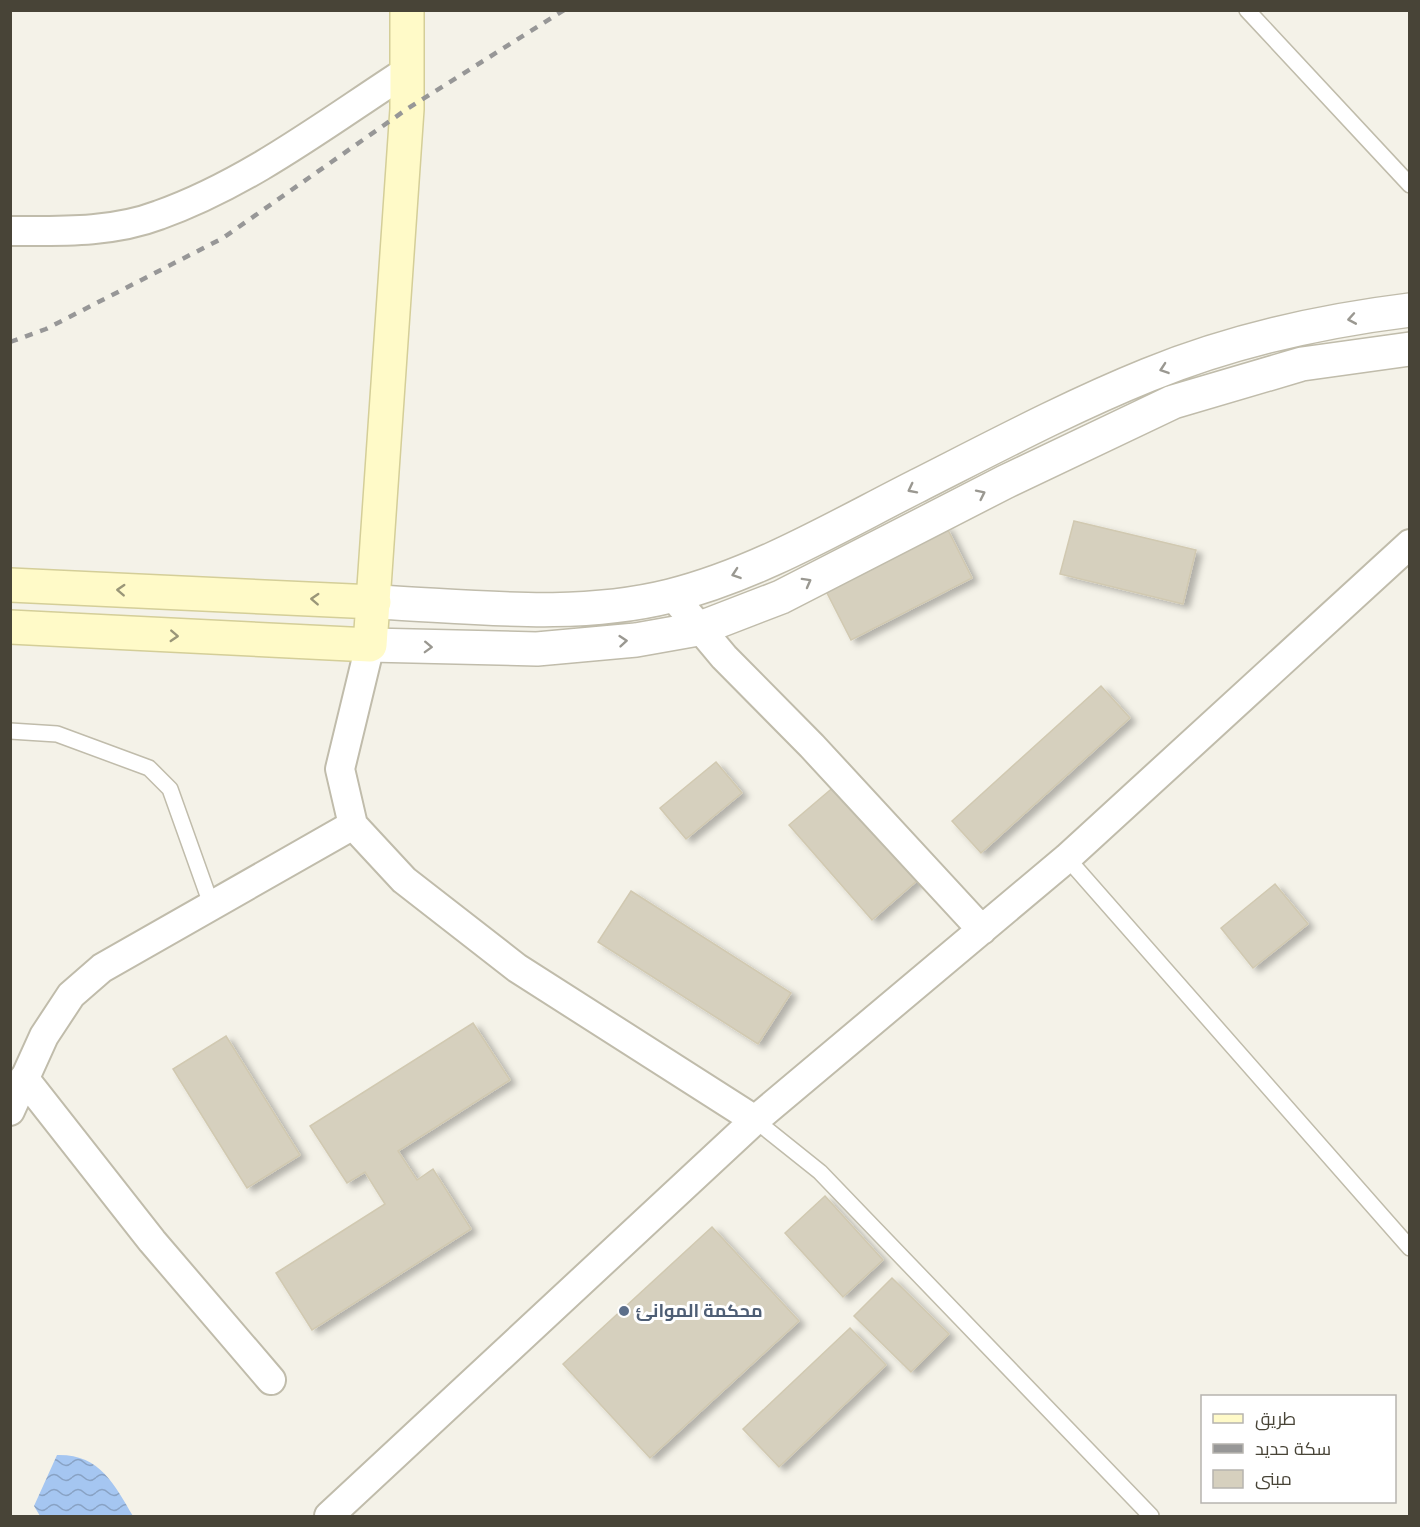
<svg xmlns="http://www.w3.org/2000/svg" width="1420" height="1527" font-family="Inter,Cairo,sans-serif">
<style>
.water{fill:url(#water-waves)}
.building{fill:#d6d0be;stroke:#d1c9b1;stroke-width:1.5;filter:url(#shadow)}
.lines{fill:none;stroke-linecap:round;stroke-linejoin:round}
.service-casing{stroke:#c0bcab;stroke-width:18}
.minor-casing{stroke:#c0bcab;stroke-width:32}
.tertiary-casing{stroke:#c0bcab;stroke-width:36}
.secondary-casing{stroke:#d4ce98;stroke-width:36}
.service{stroke:#fff;stroke-width:15}
.minor{stroke:#fff;stroke-width:28}
.tertiary{stroke:#fff;stroke-width:33}
.secondary{stroke:#fffac8;stroke-width:33}
.rail{stroke:#979797;stroke-width:4.5;stroke-dasharray:8 8;stroke-linecap:butt}
.oneway{stroke:#9a9891}
.oneway2{stroke:#9a9678}
.service-dot{fill:#5c6f8a;stroke:#fff;stroke-width:2}
.labels{text-anchor:middle;stroke-width:6;stroke-linejoin:round;paint-order:stroke}
.service-label{font-size:18px;font-weight:bold;fill:#4e5e75;stroke:#fff;text-anchor:start}
</style>
<defs>
<pattern id="water-waves" width="16" height="10" patternUnits="userSpaceOnUse" patternTransform="scale(1.5)"><rect width="16" height="10" fill="#a5c6f1"/><path d="M0 5q4-4 8 0t8 0" fill="none" stroke="#88a2c4"/></pattern>
<filter id="shadow"><feDropShadow dx="6" dy="4" stdDeviation="3" flood-color="#0004"/></filter>
</defs>
<rect width="100%" height="100%" fill="#f4f2e8"/>
<!-- water -->
<path class="water" d="M57,1455c43,-1 57,29 76,61h-93l-6,-10z"/>
<!-- building -->
<path class="building" d="M1074,521l122,29 -13,54 -123,-30z
M946,526l26,52 -121,62 -27,-53z
M1101,686l29,32 -149,135 -29,-32z
M716,762l26,31 -56,46 -26,-31z
M836,785l83,94 -47,41 -83,-95z
M1275,884l33,40 -55,44 -32,-40z
M631,891l160,102 -33,51 -160,-102z
M473,1023l37,57 -112,71 19,29 16,-11 38,60 -159,101 -36,-57 109,-69 -20,-32 -18,11 -37,-57z
M226,1036l74,119 -53,33 -74,-119z
M825,1196l58,64 -40,37 -58,-64z
M712,1227l87,94 -149,137 -87,-94z
M892,1278l57,56 -38,38 -57,-56z
M850,1328l36,37 -107,102 -36,-38z"/>
<g class="lines">
<defs>
<path id="service" d="M1247,10l163,175
M10,731l47,3 92,34 21,21 41,115
M1067,858l343,390
M755,1120l65,52 331,344"/>
<path id="minor" d="M10,231c50,0 102,2 149,-16 90,-32 169,-93 248,-144
M673,596l51,61 88,89 170,184
M370,645l-30,124 13,56 51,55 113,88 238,152 312,-262 343,-314
M24,1078l128,163 119,139
M10,1111l34,-75 27,-41 31,-27 251,-143
M329,1516l426,-396"/>
<path id="tertiary" d="M374,602c97,4 200,18 296,-6 87,-22 166,-69 245,-109 77,-39 154,-80 233,-112 83,-34 173,-54 262,-65
M370,645l167,4 99,-9 62,-11 83,-32 224,-115 168,-80 129,-38 108,-15"/>
<path id="secondary" d="M10,585l364,17
M10,627l360,18 37,-536v-99"/>
</defs>
<!-- service casing -->
<use href="#service" class="service-casing"/>
<!-- minor casing -->
<use href="#minor" class="minor-casing"/>
<!-- tertiary casing -->
<use href="#tertiary" class="tertiary-casing"/>
<!-- secondary casing -->
<use href="#secondary" class="secondary-casing"/>
<!-- service -->
<use href="#service" class="service"/>
<!-- minor -->
<use href="#minor" class="minor"/>
<!-- tertiary -->
<use href="#tertiary" class="tertiary"/>
<!-- secondary -->
<use href="#secondary" class="secondary"/>
<!-- rail -->
<path class="rail" d="M10,342l36,-13 177,-91 184,-129 157,-99"/>
</g>
<!-- one-way arrows -->
<defs><path id="oneway-chevron" d="M-2-3.5L2.5 0L-2 3.5" fill="none" stroke-width="1.6" stroke-linecap="round" stroke-linejoin="round" transform="scale(1.5)"/></defs>
<g class="oneway">
<use href="#oneway-chevron" transform="translate(1352 319) rotate(170)"/>
<use href="#oneway-chevron" transform="translate(1164 369) rotate(161)"/>
<use href="#oneway-chevron" transform="translate(912 489) rotate(153)"/>
<use href="#oneway-chevron" transform="translate(981 494) rotate(-26)"/>
<use href="#oneway-chevron" transform="translate(736 574) rotate(161)"/>
<use href="#oneway-chevron" transform="translate(807 582) rotate(-29)"/>
<use href="#oneway-chevron" transform="translate(623 641) rotate(-5)"/>
<use href="#oneway-chevron" transform="translate(428 647) rotate(2)"/>
</g>
<g class="oneway2">
<use href="#oneway-chevron" transform="translate(121 590) rotate(-177)"/>
<use href="#oneway-chevron" transform="translate(315 599) rotate(-177)"/>
<use href="#oneway-chevron" transform="translate(174 636) rotate(3)"/>
</g>
<!-- markers -->
<circle class="service-dot" cx="624" cy="1311" r="6"/>
<g class="labels">
<!-- service labels -->
<g class="service-label">
<text x="636" y="1317">محكمة الموانئ</text>
</g>
</g>
<!-- border -->
<rect width="1420" height="1527" fill="none" stroke="#484437" stroke-width="24"/>
<!-- legend -->
<rect x="1201" y="1395" width="195" height="108" fill="#ffffff" stroke="#b6b4af" stroke-width="1.5"/>
<rect x="1213" y="1414" width="30" height="9" fill="#fffac8" stroke="#b6b4af" stroke-width="1.5"/>
<text x="1255" y="1425" font-size="18" fill="#484437">طريق</text>
<rect x="1213" y="1444" width="30" height="9" fill="#979797" stroke="#b6b4af" stroke-width="1.5"/>
<text x="1255" y="1455" font-size="18" fill="#484437">سكة حديد</text>
<rect x="1213" y="1470" width="30" height="18" fill="#d6d0be" stroke="#b6b4af" stroke-width="1.5"/>
<text x="1255" y="1485" font-size="18" fill="#484437">مبنى</text>
</svg>
